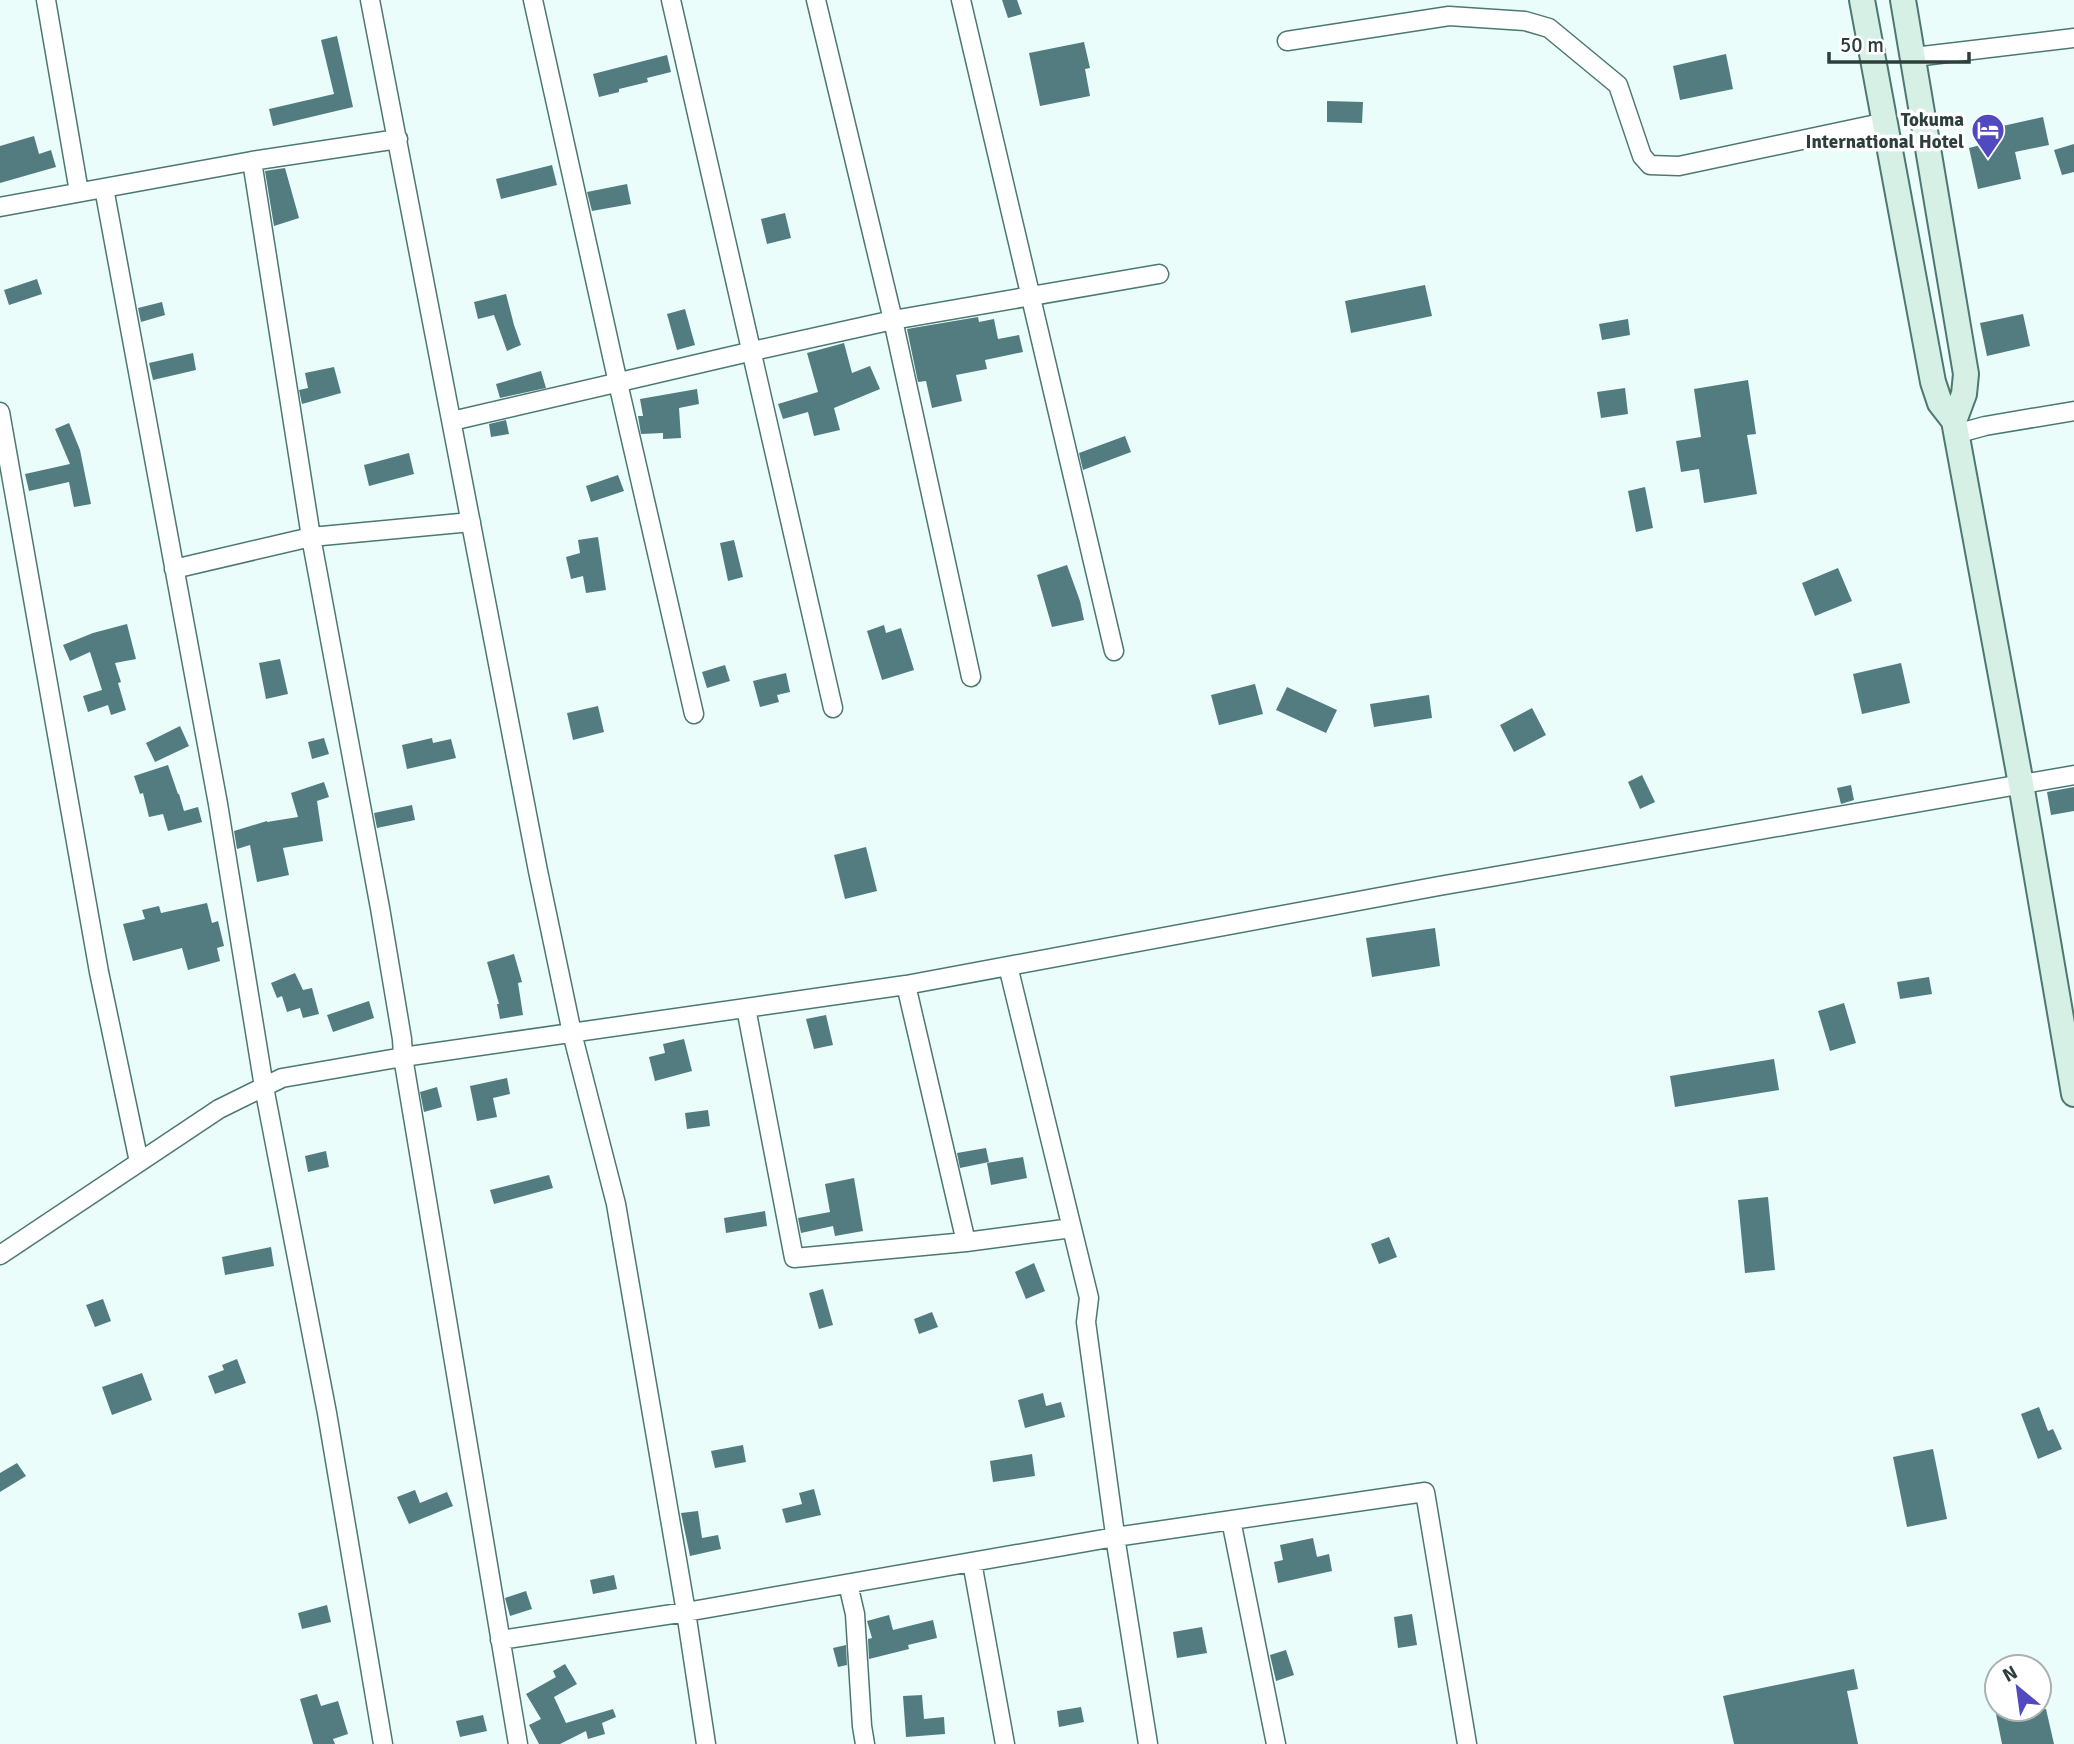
<svg xmlns="http://www.w3.org/2000/svg" width="2074" height="1744" font-family="Signika,sans-serif">
<style>
.building{fill:#527c80}
.lines{fill:none;stroke-linecap:round;stroke-linejoin:round}
.minor-casing{stroke:#4c7871;stroke-width:21}
.secondary-casing{stroke:#4c7871;stroke-width:28}
.minor{stroke:#fff;stroke-width:18}
.secondary{stroke:#d6f0e6;stroke-width:24}
.labels{text-anchor:middle;stroke-width:7;stroke-linejoin:round;paint-order:stroke}
.poi-label{font-size:19px;font-weight:bold;fill:#2c3f3c;stroke:#fff;text-anchor:end}
</style>
<rect width="100%" height="100%" fill="#eafdfa"/>
<!-- building -->
<path class="building" d="M1002,0h15l5,14 -14,4z
M337,36l16,71 -80,19 -4,-17 65,-15 -13,-54z
M1084,42l6,26 -5,1 5,27 -50,10 -11,-53z
M1726,54l7,35 -53,11 -7,-34z
M667,55l4,17 -24,6 1,4 -29,7v3l-20,5 -6,-23z
M1327,101l36,1 -1,21 -35,-1z
M2043,117l6,28 -34,7 6,27 -43,10 -9,-41 23,-6 -3,-13z
M34,136l5,18 12,-4 5,17 -56,16v-37z
M2074,144v28l-12,3 -8,-25z
M552,165l5,20 -56,14 -5,-20z
M285,168l14,50 -25,8 -9,-55z
M627,184l4,20 -39,7 -5,-19z
M785,213l6,25 -24,6 -6,-25z
M37,279l5,15 -33,11 -5,-15z
M1425,285l7,31 -81,17 -6,-32z
M506,294l8,31 7,20 -14,6 -13,-36 -16,4 -4,-17z
M162,302l3,13 -24,7 -3,-14z
M685,309l10,36 -18,5 -10,-36z
M2023,314l7,32 -43,10 -7,-33z
M978,317l1,5 15,-3 4,20 21,-4 4,17 -38,8 2,9 -31,6 6,26 -30,7 -6,-27 -8,1 -11,-53z
M1628,319l2,16 -28,5 -3,-16z
M844,343l8,30 18,-7 10,23 -46,19 6,22 -26,6 -6,-24 -25,7 -5,-15 40,-12 -11,-39z
M193,353l3,17 -43,10 -4,-17z
M334,367l7,26 -39,11 -3,-14 9,-2 -3,-15z
M541,371l5,17 -46,10 -4,-14z
M1748,380l8,54 -9,1 10,59 -53,9 -5,-34 -18,3 -5,-31 25,-4 -7,-48z
M1625,388l3,26 -27,4 -4,-26z
M697,389l2,15 -20,4 2,30 -18,1v-6l-22,1 -3,-18h5l-3,-17z
M506,420l3,14 -18,3 -2,-13z
M69,423l11,27 11,54 -17,3 -5,-25 -40,9 -4,-17 45,-10 -15,-35z
M1125,436l6,16 -48,18 -4,-17z
M409,453l5,21 -45,12 -5,-21z
M618,475l6,16 -33,11 -5,-16z
M1645,487l8,41 -17,4 -8,-41z
M598,537l8,53 -20,3 -3,-17 -12,3 -5,-22 14,-4 -2,-13z
M734,540l9,37 -15,4 -8,-38z
M1067,565l13,36 4,19 -32,7 -15,-52z
M1838,568l14,33 -37,15 -13,-33z
M127,624l9,35 -21,4 6,19 -3,1 8,27 -15,5 -3,-10 -20,7 -5,-16 19,-6 -12,-38 -20,9 -7,-16 30,-12z
M884,625l2,8 15,-5 13,42 -32,10 -15,-49z
M280,659l8,35 -22,5 -7,-36z
M1901,663l9,40 -48,11 -9,-40z
M725,665l5,16 -23,7 -5,-16z
M786,673l4,19 -13,3 2,7 -19,5 -7,-26z
M1255,684l8,30 -44,11 -8,-30z
M1287,687l50,23 -11,23 -50,-23z
M1429,695l3,23 -58,9 -4,-23z
M598,706l6,26 -31,8 -6,-27z
M1532,708l14,27 -32,17 -14,-27z
M180,726l9,20 -34,16 -9,-19z
M324,738l5,16 -17,5 -4,-17z
M432,738l1,5 18,-4 5,19 -49,11 -5,-24z
M168,765l10,29h1l5,17 14,-4 4,15 -34,9 -5,-17 -14,3 -6,-24 -3,1 -6,-18z
M1642,775l13,27 -15,7 -12,-27z
M324,782l5,15 -12,4 6,40 -40,7 6,27 -32,7 -7,-37 -13,4 -3,-18 33,-10v1l31,-5 -7,-24z
M1851,785l3,15 -13,4 -4,-16z
M2074,787v24l-23,4 -4,-23z
M412,805l3,15 -38,8 -3,-15z
M866,847l11,44 -32,8 -11,-44z
M207,903l5,20 6,-2 6,25 -7,2 3,13 -32,9 -6,-22 -49,13 -10,-37 22,-5 -3,-9 17,-4 2,7z
M1435,928l5,38 -68,11 -6,-39z
M514,954l8,28 -4,1 5,32 -23,4 -3,-15h2l-12,-42z
M295,973l8,17 9,-2 7,26 -16,4 -3,-10 -13,4 -5,-16 -5,2 -6,-15z
M1929,977l3,17 -32,5 -3,-17z
M369,1001l5,17 -41,14 -6,-17z
M1844,1003l12,40 -26,8 -12,-40z
M826,1015l7,30 -19,4 -8,-30z
M684,1039l8,32 -37,10 -6,-24 16,-4 -2,-9z
M1774,1059l5,31 -104,17 -5,-31z
M507,1078l3,16 -17,4 4,19 -20,4 -7,-35z
M437,1087l5,20 -18,5 -4,-20z
M708,1110l2,16 -23,3 -2,-16z
M986,1148l3,14 -29,6 -3,-15z
M326,1151l3,16 -21,5 -3,-16z
M1023,1157l4,21 -36,7 -4,-22z
M549,1175l4,13 -59,16 -4,-14z
M854,1178l9,53 -28,5 -2,-10 -32,7 -3,-15 32,-6 -5,-28z
M1768,1197l7,73 -30,3 -7,-73z
M765,1211l2,15 -41,7 -2,-15z
M1389,1237l8,20 -18,7 -8,-20z
M271,1247l3,19 -49,9 -3,-18z
M1034,1263l11,28 -19,8 -11,-27z
M823,1289l10,36 -14,4 -10,-36z
M103,1299l8,22 -16,6 -9,-22z
M932,1312l6,15 -19,7 -5,-15z
M237,1359l9,24 -31,11 -7,-18 16,-6 -2,-5z
M142,1373l10,27 -40,15 -10,-28z
M1043,1393l3,13 15,-4 4,15 -40,11 -7,-28z
M2039,1407l9,24 5,-2 9,20 -24,10 -17,-45z
M743,1445l3,17 -31,6 -4,-17z
M1933,1449l14,70 -40,8 -14,-70z
M1032,1454l3,22 -42,6 -3,-21z
M17,1463l9,13 -26,16v-19z
M814,1489l7,26 -35,8 -4,-14 20,-5 -3,-11z
M415,1490l5,13 27,-11 6,14 -44,18 -12,-27z
M698,1511l4,27 16,-3 3,14 -31,7 -9,-43z
M1313,1538l4,19 12,-3 3,17 -54,12 -4,-21 9,-2 -3,-15z
M614,1575l3,14 -24,5 -3,-14z
M526,1591l6,18 -22,7 -5,-18z
M327,1605l4,17 -29,7 -4,-16z
M1412,1614l5,31 -19,3 -4,-31z
M889,1615l4,15 40,-10 4,18 -29,7 1,4 -40,10 -1,-20 4,-1 -5,-17z
M1202,1627l5,26 -30,5 -4,-26z
M846,1645l1,20 -9,2 -5,-19z
M1286,1650l8,25 -18,6 -6,-26z
M565,1664l12,20 -23,13 12,26 47,-14 3,8 -14,6 3,11 -17,5 -2,-8 -26,13h-21l-10,-19 12,-6 -15,-25 30,-17 -3,-6z
M1854,1669l4,20 -11,2 11,53h-124l-11,-48z
M317,1694l4,12 17,-5 10,33 -15,5 2,5h-22l-13,-45z
M922,1695l2,24 20,-2 1,17 -39,3 -3,-41z
M1081,1707l3,15 -25,5 -2,-16z
M1995,1709h51l8,35h-52z
M483,1715l4,16 -27,6 -4,-16z"/>
<g class="lines">
<defs>
<path id="minor" d="M46,0l33,192
M370,0l168,871 34,162 44,171 70,408 20,132
M533,0l85,383 76,331
M671,0l162,708
M816,0l77,320 78,357
M961,0l153,651
M1287,41l162,-25 76,5 24,7 69,57 24,71 8,9 29,1 207,-44
M1914,57l160,-19
M252,161l59,376 69,371 22,131 1,18 115,687
M104,188l114,616 46,283 63,326 56,331
M0,207l252,-46 146,-22
M0,412l99,560 40,190
M452,421l301,-70 140,-31 266,-46
M1956,434l29,-8 89,-15
M174,569l137,-32 160,-15
M1008,966l81,332 -3,24 31,227 31,195
M906,985l60,257
M746,1008l48,250 172,-16 106,-14
M0,1255l219,-146 63,-31 121,-21 503,-72 533,-99 635,-111
M1231,1520l45,224
M972,1562l33,182
M848,1584l7,30 7,112 3,18
M500,1640l186,-28 429,-75 310,-45 42,252"/>
<path id="secondary" d="M1862,0l71,382 7,21 14,18 67,363 53,310
M1903,0l63,374 -2,20 -10,27"/>
</defs>
<!-- minor casing -->
<use href="#minor" class="minor-casing"/>
<!-- secondary casing -->
<use href="#secondary" class="secondary-casing"/>
<!-- minor -->
<use href="#minor" class="minor"/>
<!-- secondary -->
<use href="#secondary" class="secondary"/>
</g>
<!-- icons -->
<defs>
<symbol id="hotel-pin" viewBox="-11 -11 22 30"><path d="M0 17L-7.5 6A9.5 9.5 0 1 1 7.5 6Z" fill="#5149c0" stroke="#fff"/><path d="M-6-4.5h1.5V1H6V5H4.5V3h-9V5H-6ZM-4 0a1.8 1.8 0 1 1 3.6 0ZM.5 0V-2.5h3Q6-2.5 6 0Z" fill="#fff"/></symbol>
</defs>
<g fill-rule="evenodd">
<use href="#hotel-pin" x="1969" y="111" width="38" height="52"/>
</g>
<g class="labels">
<!-- poi labels -->
<g class="poi-label">
<text x="1964" y="126">Tokuma<tspan x="1964" dy="22">International Hotel</tspan></text>
</g>
</g>
<!-- north arrow -->
<g transform="translate(2018 1688) rotate(331)"><circle r="33" fill="#ffffff" stroke="#abb2b1" stroke-width="2"/>
<path d="M0-5L12 26L0 18L-12 26Z" fill="#5149c0"/>
<text y="-10" font-size="19" font-weight="bold" text-anchor="middle" fill="#2c3f3c">N</text>
</g>
<!-- scale -->
<path d="M1829 52v10h140v-10" fill="none" stroke="#2c3f3c" stroke-width="3.5"/>
<text x="1840" y="52" font-size="21" fill="#2c3f3c" stroke="#ffffff" stroke-width="5" paint-order="stroke">50 m</text>
</svg>
